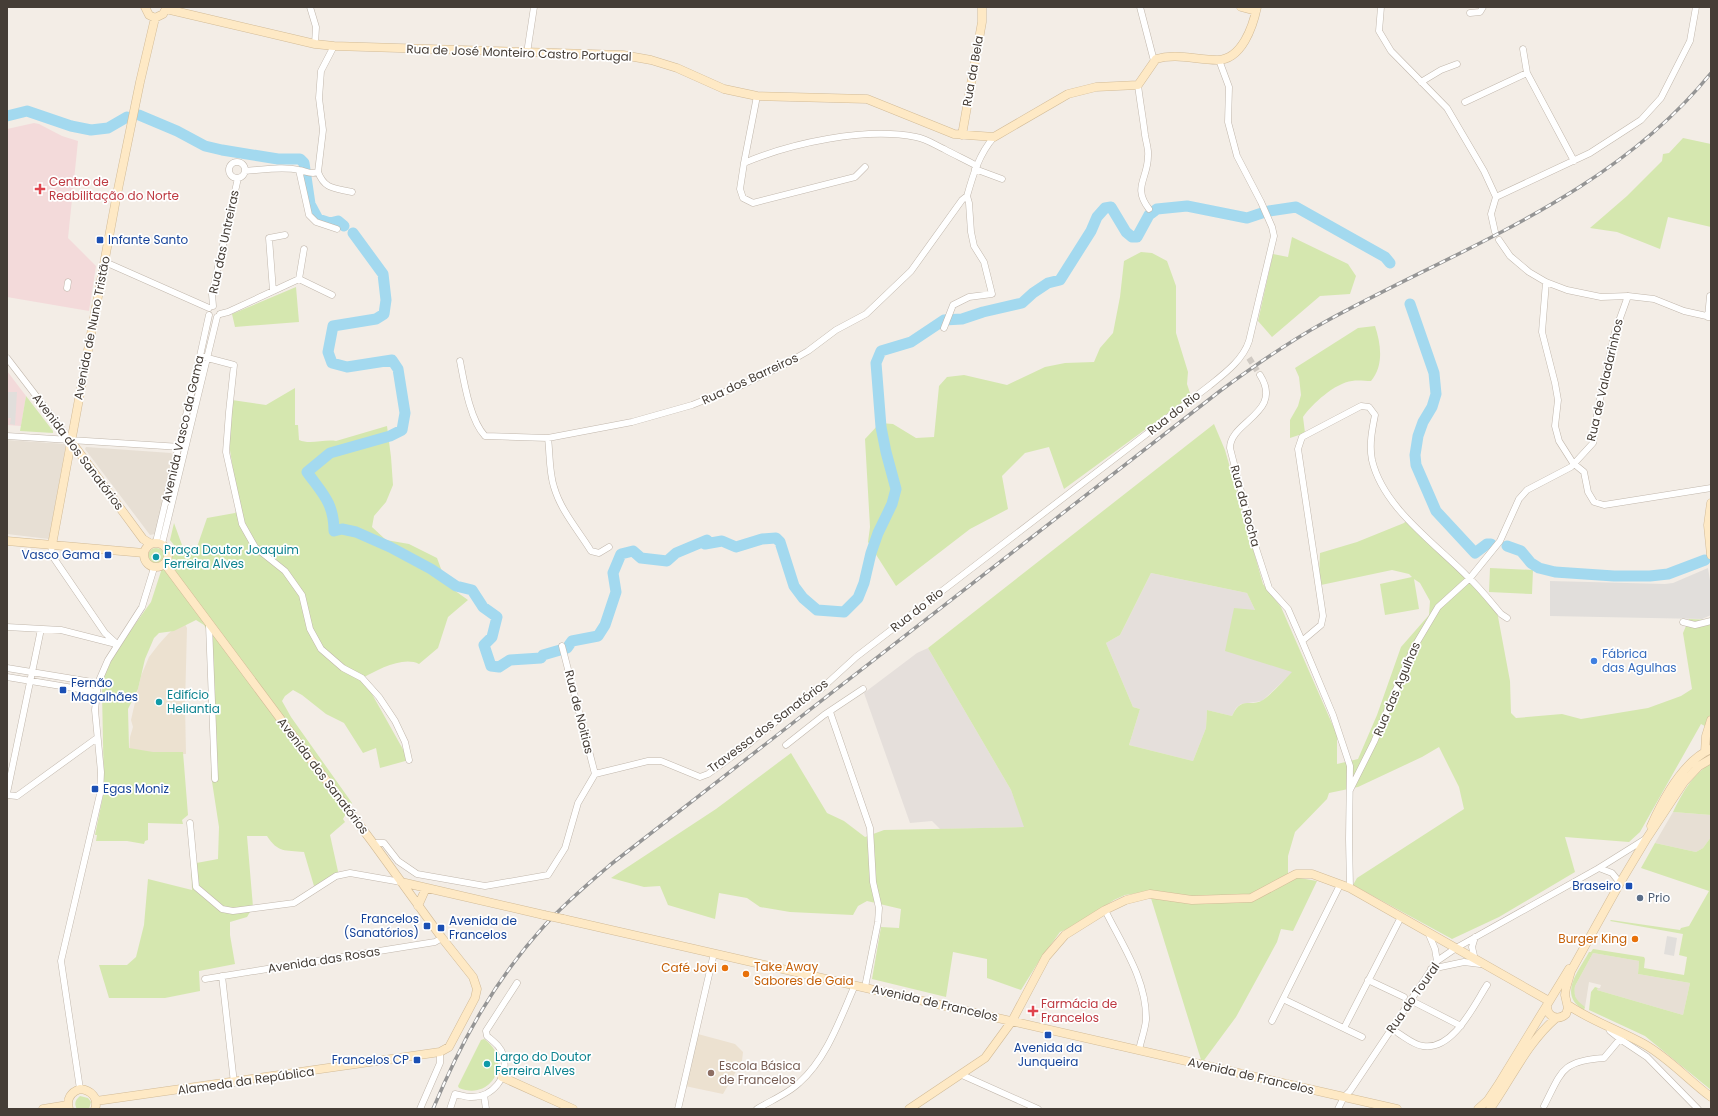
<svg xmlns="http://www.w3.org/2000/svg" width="1718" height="1116" font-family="Poppins,sans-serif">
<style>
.residential{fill:#e7dfd4}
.industrial{fill:#e5dfdb}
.education{fill:#ece1d0}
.medical{fill:#f3dada}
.green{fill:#d5e7af;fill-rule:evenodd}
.parking{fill:#e1dedb}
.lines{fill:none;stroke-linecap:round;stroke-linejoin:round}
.river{stroke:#a3d9ef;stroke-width:11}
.street-tunnel{stroke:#d0cac3;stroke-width:6;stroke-dasharray:6 3;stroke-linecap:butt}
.street-casing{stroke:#c1b7ac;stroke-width:7}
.secondary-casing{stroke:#d2bb97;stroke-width:9}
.street{stroke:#fff;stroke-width:6}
.secondary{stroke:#fee9c5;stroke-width:8}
.rail-casing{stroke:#959595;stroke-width:3.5}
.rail{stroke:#fff;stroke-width:2;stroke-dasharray:6;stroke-linecap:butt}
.secondary-bridge-casing{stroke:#d2bb97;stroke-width:9;stroke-linecap:butt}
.secondary-bridge{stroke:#fee9c5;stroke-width:8}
.health-dot{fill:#e0444e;stroke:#fff;stroke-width:1.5}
.transit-dot{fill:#1a4fb4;stroke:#fff;stroke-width:1.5}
.culture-dot{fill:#0f9aa8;stroke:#fff;stroke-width:1.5}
.shop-dot{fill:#3f7fe0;stroke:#fff;stroke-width:1.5}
.service-dot{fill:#5c6f8a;stroke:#fff;stroke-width:1.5}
.food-dot{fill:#e8710a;stroke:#fff;stroke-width:1.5}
.education-dot{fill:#8d6e63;stroke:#fff;stroke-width:1.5}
.labels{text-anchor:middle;stroke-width:3.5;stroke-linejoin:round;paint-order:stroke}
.street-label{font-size:12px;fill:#453d36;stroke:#fff}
.health-label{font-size:12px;fill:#be3a42;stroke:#fff;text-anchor:start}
.transit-label{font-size:12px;fill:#164399;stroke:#fff;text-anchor:start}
.culture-label{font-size:12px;fill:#0d838f;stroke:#fff;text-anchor:start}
.shop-label{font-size:12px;fill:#366cbe;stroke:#fff;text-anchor:start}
.service-label{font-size:12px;fill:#4e5e75;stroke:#fff;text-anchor:start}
.food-label{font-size:12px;fill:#c56008;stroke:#fff;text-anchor:end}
.education-label{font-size:12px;fill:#785e54;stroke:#fff;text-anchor:start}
</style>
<rect width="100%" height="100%" fill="#f3ede6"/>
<!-- residential -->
<path class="residential" d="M7,440l59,4 -17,95 -42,-5z
M86,447l85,6 3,3 -19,78 -5,1 -65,-86z
M1673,812l38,3v22l-8,11 -7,4 -41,-9z
M1593,953l46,8 -1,13 52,9 -7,32 -86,-25 1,-2h2l1,-3 -12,-3 -4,25 -6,-4 -3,-4 -2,-7 1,-6z"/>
<!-- industrial -->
<path class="industrial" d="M1151,573l96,20 8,17 38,62 -31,29 -21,3 -5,4 -4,8 -25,-6 -1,18 -13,33 -64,-16 11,-36 -7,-2 -27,-64 14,-8z
M928,648l83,142 14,37 -85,2 -8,-8 -22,2 -46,-130 53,-40z"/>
<!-- education -->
<path class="education" d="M184,622l3,6 -2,77 1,49h-57l1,-17 3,-10 -2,-7 10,-44 8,-19 10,-13 10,-11z
M698,1034l37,10 8,8 -1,9 -19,33 -38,-8z"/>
<!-- medical -->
<path class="medical" d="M34,123l5,1 23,12 16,5 -10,97 28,28 -7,45 -82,-14v-168z
M7,371l19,25 -5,30 -14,-1z"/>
<!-- green -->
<path class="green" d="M1683,138l28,6v83l-43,-10 -8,32 -43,-17 -27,-4 37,-32 35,-35 1,-7 6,-1z
M1292,237l56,27 8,12 -6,18 -30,2 -48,41 -14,-16 15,-67 15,3z
M1141,252l11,1 15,8 9,25v47l12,39 -1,12 4,12 -127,93 -15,-42 -24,6 -23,23 6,33 -38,20 -74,57 -28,-44 2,-15 -5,-88 15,-16 13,1 23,14 18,-1 5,-51 8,-9 17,-2 43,10 38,-18 20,-4 29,-1 6,-14 13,-15 7,-36 4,-36z
M296,287l3,35 -64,5 -3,-13z
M1375,326c6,18 9,40 -4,55 -6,0 -13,-1 -19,0 -17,2 -40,23 -49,36l2,16 -15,5v-18l8,-14 3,-11 -2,-18 -4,-9 63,-40z
M295,388v37h3l1,15c11,5 25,-1 37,1l51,-15 4,31 2,28 -7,17 -12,14 -2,11 14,13 23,4 28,14 10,27 21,15 -20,17 -10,31 -19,16c-16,-8 -42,6 -56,14l46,82 -29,8 -4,-20 -13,5 -19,-30 -18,-9 -24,-19 -9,-5 -8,6 -3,5 9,16 61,86 -9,16 2,3 -15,13 9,41 -25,10 -10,-34c-19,-2 -26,1 -37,-16h-20l6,71 -6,10 -17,5v13l5,29 -36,7 1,20 -35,7h-56l-10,-33h28l9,-8 8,-32 4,-46 44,11 -1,-26 27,-5 1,-32 -8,-52 -1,-139 -6,-11 -8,-5 -22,11 -15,2 -5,5 -9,21 -7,30 -10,20 1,39 24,4h30l5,63 -6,5 1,4 -35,-1v17l-3,1 -1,3 -17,-3h-31l1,-6h-2l9,-44 -2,-99 2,-17 6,-16 41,-57 14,-43 12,-10 -7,-9 4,-17 8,22 14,5 11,-32 28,-5 4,-5 -10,-64 3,-44 34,5z
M26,396l27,35v2l-33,-2z
M1214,424l11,26 38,134 18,23 56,128v29l21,-5 19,-44 24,-68 28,-32 1,-14 -10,-18 -6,-4 5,30 -34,6 -5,-31 32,-7 -3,-3 -17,-4 -71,15 -2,-9 1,-23 37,-11 47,-19 2,-2 90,85 14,75 1,32 5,5 46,-4 19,5 67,-11 33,-12 11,-7 -9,-56 6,-14 22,1v109l-10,-5 -61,108 -11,10 -64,-5 10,35 -76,45 -47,22 -99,-54 4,-7 107,-69 -5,-22 -20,-40 -17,10 -64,30 -29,6 -2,6 -32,33 -7,24v20l29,5 -24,50 -12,-2 -4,13 -41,75 -34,46 -52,-168 -11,-2 -14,2 -11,5 -40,26 -14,6 -21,29 -18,29 -34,-12v-19l-34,-7 -7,45 -74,-18 9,-52 18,1 2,-19 -34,-8 -9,5 -5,9 -63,-3 -30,-5 -13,-9 -28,-5 -4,26 -47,-14 -8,-19 -16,1 -33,-9 105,-69 75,-56 36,60 17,8 21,16 19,-7 140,-3 -13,-37 -83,-142zM1151,573l96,20 8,17 -21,-2 -9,43 67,21c-9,9 -18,20 -29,28 -13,8 -21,-5 -31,16l-25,-6 -1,18 -13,33 -64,-16 11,-36 -7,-2 -27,-64 14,-8z
M148 556a8 8 0 1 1 16 0a8 8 0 1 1-16 0Z
M1490,568l43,2 -1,24 -43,-2z
M1711,763v52l-38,-3c9,-19 20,-38 38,-49z
M1711,837v253l-66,-54 -56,-26 2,-18 4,-5 3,1 -1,2 86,25 7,-32 -52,-9 1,-13 -46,-8 -18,33c-2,11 2,15 10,21l-1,3c-27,-15 -5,-39 5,-58h2l2,-3 51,8 1,2 -1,9 40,7 3,-18 -8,-2 4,-21 -73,-13 1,-1 69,10 1,-2 8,-2 20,-35 -68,-23 14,-25 41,9 7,-4z
M484,1039c30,20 8,63 -25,49l-1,-2 23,-46z
M80,1096l8,2 3,4 -2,7h-12c-3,-5 -2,-9 3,-13z"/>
<!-- parking -->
<path class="parking" d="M7,392h10l-2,33 -5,-1 1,-6h-4z
M1708,568l3,19v28l-9,4 -152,-3v-35l115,3 8,-1z
M1667,936l10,2 -3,18 -10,-2z"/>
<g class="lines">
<!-- river -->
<path class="river" d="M139,115l38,16 28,15 17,4 56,9h22l4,4 6,41 8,15 12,4 8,-2 6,5
M7,116l20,-5 44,15 20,4 17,-2 19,-11
M1269,211l27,-4 89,50 5,6
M353,233l30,41 3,26 -2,14 -8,5 -43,7 -5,26 4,11 15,4 45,-7 6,9 7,44 -3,17 -12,6 -60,17 -23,19c15,21 27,31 27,59l8,-2 14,3 34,15 41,22 25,17 16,4 11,17 14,10 -5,20 -8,8 7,21 8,1 11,-7 31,-2 2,-3 24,-7 5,-7 26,-5 7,-11 11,-33 -3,-19 8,-19 12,-3 8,7 26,3 9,-8 31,-13 -2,4 17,-3 14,6 26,-8 14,-1 4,4 14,44 9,12 14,12 27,2 14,-14 6,-15 7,-30 7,-20 14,-29 4,-15 -10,-37 -5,-25 -5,-64 5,-12 30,-9 33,-22 18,-1 21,-7 39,-9 11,-10 15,-10 12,-3 31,-49 6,-14 8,-9 6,-1 15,25 6,5h5l12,-22 8,-6 30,-3 60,12 15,-5
M1410,304l24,69 2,21 -4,13 -9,15 -5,14 -3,19 1,10 20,46 39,42 12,-9h4
M1507,546l14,5 10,12 8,5 16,4 59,4h36l18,-2 37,-14"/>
<!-- street-tunnel -->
<path class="street-tunnel" d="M1249,358l11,17"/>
<defs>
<path id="street" d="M310,7l6,20 -1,17
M1140,7l14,54
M1381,7l-2,24 12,20 56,57 37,63 12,26 -5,17 4,18
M1470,13l10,-1 3,-5
M1523,49l4,24 47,88
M527,53l7,-46
M1421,82l20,-12 16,-6
M1138,85c2,17 5,33 7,50 1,7 4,15 3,21 0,23 -16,31 1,53
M757,96l-13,67 -4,26 3,9 10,5 102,-26 10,-10
M1465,102l62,-29
M229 170a8 8 0 1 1 16 0a8 8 0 1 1-16 0Z
M744,163c47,-20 121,-36 172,-26 11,2 19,8 28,12 11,6 22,11 33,17
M975,169l27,10
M299,170l10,45 7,7 21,7
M245,171c17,-1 37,-5 54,-1 7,1 12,5 19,2l5,-42 -4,-32 2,-27 13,-25
M318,172c7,18 17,16 34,20
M1496,197l94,-44 51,-33 20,-22 29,-57 6,-34
M1499,240l11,16 19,16 17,10 21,8 34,7 27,-1 26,3 30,12 27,6
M105,262l104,46
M299,279l33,16
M1546,282l-4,50 13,51 3,17 -3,26 4,15 14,22 11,9 4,20 6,10 10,3 107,-17
M67,288l1,-6
M273,291l-4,-53 16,-3
M213,306l-1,-12 26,-116
M220,314l8,-2 71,-33 5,-30
M1708,317l2,-21
M944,328l9,-23 16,-8 23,-3 -8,-32 -10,-16 -3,-14 -2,-29 -2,-7
M200,356l34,9 -5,47 -3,40 16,72 13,23 30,24 17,24 8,34 11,20 22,19 19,10 17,19 16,24 10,21 4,18
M7,358l63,82
M460,361c4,21 10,59 25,75l63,2 84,-16 60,-17 48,-19 42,-20 26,-15 28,-21 30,-16 45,-43 51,-71 5,-4c6,-21 12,-42 27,-59
M1260,375c24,38 -30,46 -30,73l24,94 15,46 19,21 14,32 31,74 17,51 -1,73 1,49
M7,436l174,11
M548,438c2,16 1,34 6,49 7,24 24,43 37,64l8,2 10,-6
M156,542l44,-186 9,-41
M162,544l55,-227
M52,545l-1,9 54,79 12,11
M1683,622l12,3 16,-4
M209,625l6,154
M7,627l54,3 55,14
M1302,641l19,-16 2,-9 -25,-167 4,-12 59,-31 8,1 6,8c-3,15 -6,30 -3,45 11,48 64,84 96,117 12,11 22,24 33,37l6,4
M562,646l33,128
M7,668l91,15
M7,677l90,15
M830,712l40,116 3,54 6,26 -1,14 -13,65
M786,745l38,-30 39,-26
M1350,790l24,-48 39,-93 25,-42 32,-29 30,-37 19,-42 8,-9 44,-23 22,-24 5,-35 17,-76 13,-36
M7,793l34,-164
M7,795l10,1 80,-58
M190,823l6,64 26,22 11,2 61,-8 42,-27 14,-3 51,9
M373,843h11l14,18 19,13 68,12 63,-11 17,-27 13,-45 17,-29 53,-13h13l39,16 8,-3 37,-27 40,-33 36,-25 35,-32 353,-271c15,-12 34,-26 40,-45l25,-105 -2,-9 -11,-25 -24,-46 -9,-34 1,-35 -10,-27
M1599,868l13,5 8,10
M1105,910c17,35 42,70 41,110 -1,10 -5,20 -7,30
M1428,932l7,17 2,12
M1475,937l-3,10 3,13
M1431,969l33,-7 16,2
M222,976l12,107
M205,979l230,-37 7,-4
M1368,980l36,17
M1283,999l79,38
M1416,1003l45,23
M1272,1021l68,-136
M1608,1026l2,5 10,8 27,18 51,52
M1344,1028l57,-111
M1398,1033c8,5 16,12 25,13 30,5 51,-41 64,-61
M962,1075l76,34
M80,1089l-19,-128 39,-167 1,-22 -6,-62 3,-27 10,-23 34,-53 12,-39
M484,1095l2,14
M1544,1106c18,-35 17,-45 60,-48l16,-19
M420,1109l20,-46v-11
M450,1109l5,-15c5,1 11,3 15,3 22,1 40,-20 33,-42 -2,-8 -9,-13 -16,-19l-1,-5 31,-48
M678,1109l36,-156
M757,1109c13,-8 32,-16 42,-26 28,-25 41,-64 56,-98
M1338,1109l6,-12 6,-6 87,-130 19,-13 143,-80 48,-30"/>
<path id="secondary" d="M145,7l4,8 6,3 8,-4 4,-7
M1241,7l15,4
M166,9l149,35 19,2 289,9 28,5 26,8 47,21 33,7 110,3 87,35 40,3 74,-43 28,-7 42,-2 18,-26c20,-6 41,1 61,1 25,0 36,-34 40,-53
M962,135l20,-113v-15
M70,440l73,99 8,5
M1711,503l-3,22 3,30
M7,541l137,12
M144 555a12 12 0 1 1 24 0a12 12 0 1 1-24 0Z
M52,545l64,-346 24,-117 15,-64
M1705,752l1,-16 5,-16
M1651,826c12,-27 32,-65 60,-77
M401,882l143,33
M418,906l8,-18
M563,919l834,190
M1568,1005c23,16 51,25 76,39 25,14 44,36 67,53
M1547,1006c0,11 11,15 19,8l2,-6 -3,-13 1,-7 5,-17 49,-88 27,-45 37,-56 15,-16 12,-7
M502,1077l71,32
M96,1101l344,-49 9,-5 26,-49 2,-9 -4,-12 -31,-39 -69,-95 -208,-279
M43,1109l25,-4
M69,1109c-3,-10 2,-17 11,-20 11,1 19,9 15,20
M909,1109l76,-51 27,-37 34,-64 19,-22 40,-25 21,-10 24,-6 42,6 59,-2 45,-24h16l38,14 199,113
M1478,1109l10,-9 10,-15 71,-116
M1490,1109c22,-31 37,-66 66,-91"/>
</defs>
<!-- street casing -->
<use href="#street" class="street-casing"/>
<!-- secondary casing -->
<use href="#secondary" class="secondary-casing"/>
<!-- street -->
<use href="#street" class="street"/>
<!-- secondary -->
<use href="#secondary" class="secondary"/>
<defs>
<path id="rail" d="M433,1109c29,-69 61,-128 112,-184 20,-22 43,-41 65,-60l610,-474c34,-25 67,-48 103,-68 134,-74 289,-127 388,-250"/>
</defs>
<!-- rail casing -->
<use href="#rail" class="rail-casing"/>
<!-- rail -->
<use href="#rail" class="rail"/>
<defs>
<path id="secondary-bridge" d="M544,915l19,4"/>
</defs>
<!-- secondary-bridge casing -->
<use href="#secondary-bridge" class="secondary-bridge-casing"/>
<!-- secondary-bridge -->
<use href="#secondary-bridge" class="secondary-bridge"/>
</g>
<!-- markers -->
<g class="health-dot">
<path d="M38 183h4v4h4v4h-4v4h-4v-4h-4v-4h4z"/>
<path d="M1031 1005h4v4h4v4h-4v4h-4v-4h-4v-4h4z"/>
</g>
<g class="transit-dot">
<rect x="96" y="236" width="8" height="8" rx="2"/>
<rect x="104" y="551" width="8" height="8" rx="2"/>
<rect x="59" y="686" width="8" height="8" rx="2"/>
<rect x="91" y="785" width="8" height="8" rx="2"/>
<rect x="1625" y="882" width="8" height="8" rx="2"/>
<rect x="423" y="922" width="8" height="8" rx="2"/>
<rect x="437" y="924" width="8" height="8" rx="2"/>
<rect x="1044" y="1031" width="8" height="8" rx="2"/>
<rect x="413" y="1056" width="8" height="8" rx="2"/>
</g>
<g class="culture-dot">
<circle cx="156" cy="557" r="4"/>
<circle cx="159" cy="702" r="4"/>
<circle cx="487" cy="1064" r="4"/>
</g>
<circle class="shop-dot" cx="1594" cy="661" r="4"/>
<circle class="service-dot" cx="1640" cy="898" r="4"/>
<g class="food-dot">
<circle cx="1635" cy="939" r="4"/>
<circle cx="725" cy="968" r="4"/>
<circle cx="746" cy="974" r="4"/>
</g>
<circle class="education-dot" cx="711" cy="1073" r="4"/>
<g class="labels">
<!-- street labels -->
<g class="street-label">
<text transform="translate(519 53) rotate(2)" y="4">Rua de José Monteiro Castro Portugal</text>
<text transform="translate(973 71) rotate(-80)" y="4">Rua da Bela</text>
<text transform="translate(224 242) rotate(-78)" y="4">Rua das Untreiras</text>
<text transform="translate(92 328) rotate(-79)" y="4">Avenida de Nuno Tristão</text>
<text transform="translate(750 379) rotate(-25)" y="4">Rua dos Barreiros</text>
<text transform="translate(1605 380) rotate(-77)" y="4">Rua de Valadarinhos</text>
<text transform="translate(1174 413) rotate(-38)" y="4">Rua do Rio</text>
<text transform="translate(183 429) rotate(-77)" y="4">Avenida Vasco da Gama</text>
<text transform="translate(78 452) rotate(53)" y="4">Avenida dos Sanatórios</text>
<text transform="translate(1245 506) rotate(75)" y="4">Rua da Rocha</text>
<text transform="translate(917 610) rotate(-38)" y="4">Rua do Rio</text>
<text transform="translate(1397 689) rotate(-67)" y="4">Rua das Agulhas</text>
<text transform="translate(579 712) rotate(76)" y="4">Rua de Noitias</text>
<text transform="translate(768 726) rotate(-37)" y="4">Travessa dos Sanatórios</text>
<text transform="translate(323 776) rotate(53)" y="4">Avenida dos Sanatórios</text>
<text transform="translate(324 960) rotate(-9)" y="4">Avenida das Rosas</text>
<text transform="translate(1413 998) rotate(-55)" y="4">Rua do Toural</text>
<text transform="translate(935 1003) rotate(13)" y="4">Avenida de Francelos</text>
<text transform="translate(1251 1076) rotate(13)" y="4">Avenida de Francelos</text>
<text transform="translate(246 1081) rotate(-8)" y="4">Alameda da República</text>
</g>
<!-- health labels -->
<g class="health-label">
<text x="49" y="186">Centro de<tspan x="49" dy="14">Reabilitação do Norte</tspan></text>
<text x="1041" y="1008">Farmácia de<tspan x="1041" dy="14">Francelos</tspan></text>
</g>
<!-- transit labels -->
<g class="transit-label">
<text x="108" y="244">Infante Santo</text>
<text x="100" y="559" text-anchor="end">Vasco Gama</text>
<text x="71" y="687">Fernão<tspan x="71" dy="14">Magalhães</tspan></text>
<text x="103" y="793">Egas Moniz</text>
<text x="1621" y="890" text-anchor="end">Braseiro</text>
<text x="419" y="923" text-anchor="end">Francelos<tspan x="419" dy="14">(Sanatórios)</tspan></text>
<text x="449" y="925">Avenida de<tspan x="449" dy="14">Francelos</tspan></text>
<text x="1048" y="1052" text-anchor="middle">Avenida da<tspan x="1048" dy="14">Junqueira</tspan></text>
<text x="409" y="1064" text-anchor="end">Francelos CP</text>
</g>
<!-- culture labels -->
<g class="culture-label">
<text x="164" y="554">Praça Doutor Joaquim<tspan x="164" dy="14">Ferreira Alves</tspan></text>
<text x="167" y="699">Edifício<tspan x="167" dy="14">Heliantia</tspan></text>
<text x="495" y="1061">Largo do Doutor<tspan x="495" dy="14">Ferreira Alves</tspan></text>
</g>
<!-- shop labels -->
<g class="shop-label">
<text x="1602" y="658">Fábrica<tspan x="1602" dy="14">das Agulhas</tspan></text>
</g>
<!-- service labels -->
<g class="service-label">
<text x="1648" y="902">Prio</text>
</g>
<!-- food labels -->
<g class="food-label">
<text x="1627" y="943">Burger King</text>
<text x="754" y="971" text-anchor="start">Take Away<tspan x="754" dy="14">Sabores de Gaia</tspan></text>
<text x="717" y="972">Café Jovi</text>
</g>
<!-- education labels -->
<g class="education-label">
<text x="719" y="1070">Escola Básica<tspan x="719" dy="14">de Francelos</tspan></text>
</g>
</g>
<!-- border -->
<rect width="1718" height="1116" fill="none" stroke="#453d36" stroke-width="16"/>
</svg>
